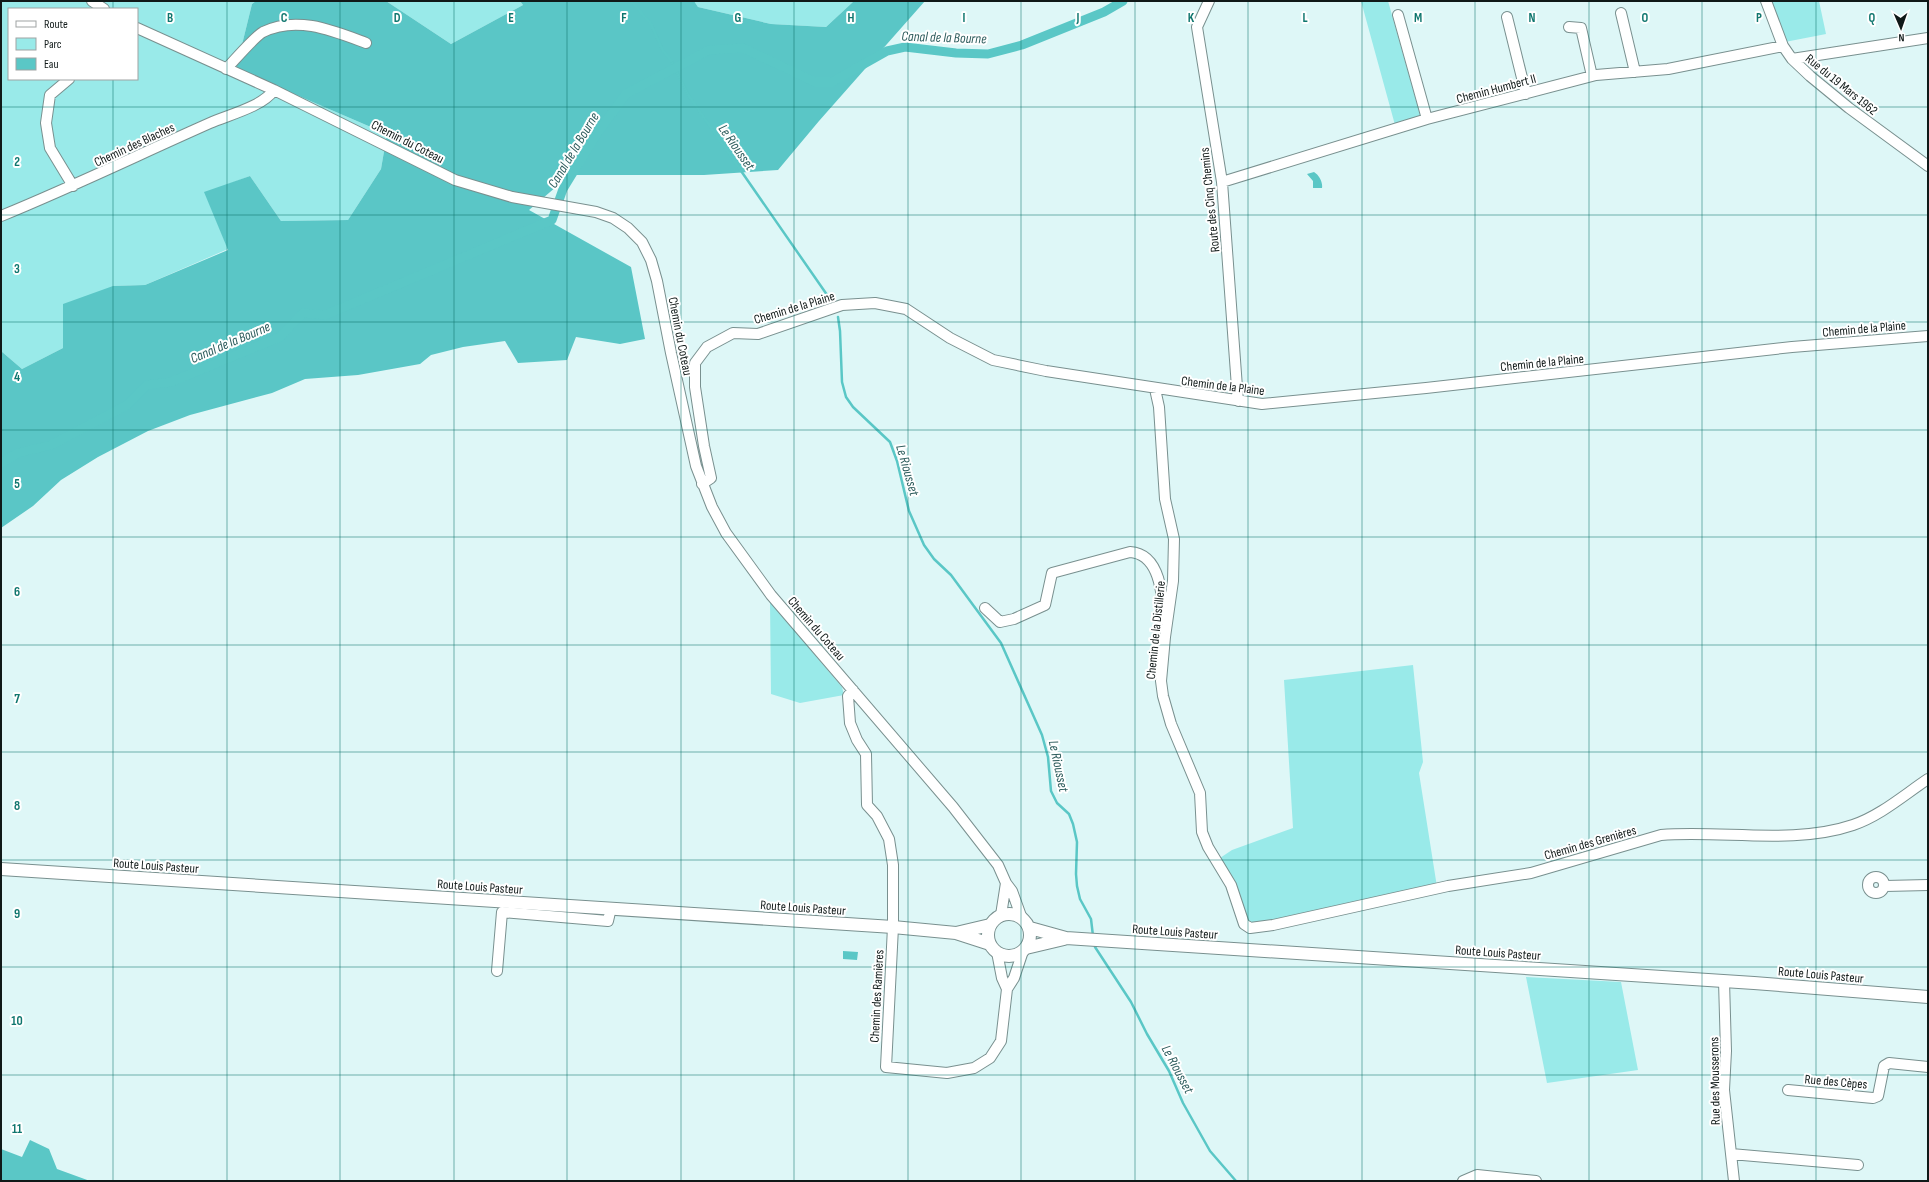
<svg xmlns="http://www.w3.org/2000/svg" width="1929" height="1182" font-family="'Sofia Sans Condensed',sans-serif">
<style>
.green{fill:#99eae9;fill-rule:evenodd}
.forest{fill:#5ac6c6}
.water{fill:#5ac7c6}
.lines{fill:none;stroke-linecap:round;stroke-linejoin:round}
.stream{stroke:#5ac7c6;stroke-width:2.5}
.canal{stroke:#5ac7c6;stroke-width:9}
.minor-casing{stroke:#79908f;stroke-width:12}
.major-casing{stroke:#79908f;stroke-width:14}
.minor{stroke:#fff;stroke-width:10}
.major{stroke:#fff;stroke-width:12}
.grid{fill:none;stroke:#0f766e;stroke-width:1;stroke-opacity:0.55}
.labels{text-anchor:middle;stroke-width:4;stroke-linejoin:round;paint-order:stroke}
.street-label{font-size:13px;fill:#101918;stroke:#fff}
.water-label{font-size:14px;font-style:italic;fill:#2d5c5c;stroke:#fff}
.grid-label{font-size:13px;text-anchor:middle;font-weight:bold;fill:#0f766e;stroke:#fff;stroke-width:4;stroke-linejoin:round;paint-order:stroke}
</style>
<rect width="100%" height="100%" fill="#def7f7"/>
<!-- green -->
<path class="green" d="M1,1h255l-4,3 -16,65 151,65 -6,35 -33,51 -67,1 -31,-45 -45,17 23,56 -83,36 -32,1 -50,62 -41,21 -21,-18zM9,9h128v70h-128z
M386,1h134l3,4 -72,39z
M694,1h160l-28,26 -55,-3 -73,-17z
M1361,1h27l33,117 -26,7z
M1770,1h49l7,33 -41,8z
M770,602l72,85 2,8 -44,8 -29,-9z
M1413,665l10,97 -4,11 18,114 -177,37h-11l-29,-66 12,-8 61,-22 -9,-148z
M1526,977l95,5 17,88 -91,13z"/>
<!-- forest -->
<path class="forest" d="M256,1h130l65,43 72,-39 -3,-4h174l4,6 73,17 55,3 28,-26h71l-106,120 -41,49 -74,5h-134l-41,35 102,57 14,72 -25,5 -44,-7 -9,23 -49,3 -13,-22 -42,6 -32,8 -11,9 -62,11 -53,4 -33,14 -82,22 -42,16 -50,26 -37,23 -28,26 -32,22v-177l21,18 41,-21v-44l50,-18 32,-1 83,-35 -24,-58 46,-16 31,45 67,-1 33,-51 6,-35 -151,-65 16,-65z"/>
<!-- water -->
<path class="water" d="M1314,172c5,3 9,10 8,16h-9v-7l-6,-7z
M843,951l15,1 -1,8 -14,-1z
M30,1140l19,9 8,20 33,12h-89v-32l21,8z"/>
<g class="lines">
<!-- stream -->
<path class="stream" d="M631,1l20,23 12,27 8,9 18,36 143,206
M838,317l2,14 2,51 4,15 7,10 37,35 7,19 12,50 15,34 10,14 17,16 50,68 41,92 6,22 3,34 6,12 12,11 4,10 4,18 -1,32 1,12 3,13 11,20 2,17
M1095,943v4l36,55 16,32 22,37 14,32 27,48 26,30"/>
<!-- canal -->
<path class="canal" d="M1,463l17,-10 33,-8 76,-40 20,-20 24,-3 109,-45 23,-24 22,2 227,-95 11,-31 35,-57 28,-38 83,-44 34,-2 72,34h17l55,-31 18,-4 51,6 32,1 34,-9 82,-33 19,-11"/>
<defs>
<path id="minor" d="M92,1l12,8
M1209,1l-12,26 25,155 16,219
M1766,1l17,45 9,13 18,17 39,32 79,58
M1621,13l14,59
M1398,15l29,104
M1507,17l19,77
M1569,27l12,1 11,48
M137,28l137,62 181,90 57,17 84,15 17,6 15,10 14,14 9,18 6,21 14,72 25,113 16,41 14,26 45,62 182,212 45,58 8,18 6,8 9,25
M1792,59l136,-21
M226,69c8,-8 28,-32 37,-37 34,-17 71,-1 103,11
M69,79l-19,16 -4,28 4,25 23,38
M1222,182l205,-63 169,-44 72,-6 115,-23
M1,216c71,-29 139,-62 209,-93 18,-8 52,-16 64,-33
M1155,389l4,18 6,92 9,40 -1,42 -8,56 -4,44 2,15 8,28 29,69 2,39 6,15 23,38 13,39 6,4 23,-3 175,-39 83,-13 130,-38c61,-5 133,10 192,-10 27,-9 51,-30 75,-46
M702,484l9,-6 -7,-32 -9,-59v-24l12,-16 26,-14 25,1 84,-29 33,-2 31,6 44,29 43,22 53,11 216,33 164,-16 366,-41 136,-11
M985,608l15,14 14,-3 31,-14 7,-32 78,-21c31,2 33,45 33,68
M853,690l-5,6 2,27 7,17 9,14 1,51 10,11 12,23 4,26v62l-7,140 61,6 27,-5 16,-10 11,-17 6,-52 7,-11 9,-27
M1868 885a8 8 0 1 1 16 0a8 8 0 1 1-16 0Z
M1885,886l43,-1
M1001,915l5,-32
M997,952l5,26 5,11
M497,971l5,-59 106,9 3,-13
M1724,981l2,70 -2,39 10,91
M1788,1090l85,8 5,-2 6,-30 5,-3 39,4
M1731,1154l127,11
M1463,1181l14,-6 59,6"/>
<path id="major" d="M1,869l892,58 63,6 34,11
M988 935a21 21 0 1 1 42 0a21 21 0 1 1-42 0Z
M1030,928l36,10 688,45 174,14
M956,933l34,-8
M1026,948l38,-9"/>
</defs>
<!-- minor casing -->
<use href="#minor" class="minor-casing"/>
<!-- major casing -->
<use href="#major" class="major-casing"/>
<!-- minor -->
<use href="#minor" class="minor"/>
<!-- major -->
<use href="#major" class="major"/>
</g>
<!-- grid -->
<path class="grid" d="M113,1v8M227,1v1180M340,1v1180M454,1v1180M567,1v1180M681,1v1180M794,1v1180M908,1v1180M1021,1v1180M1135,1v1180M1248,1v1180M1362,1v1180M1475,1v1180M1589,1v1180M1702,1v1180M1816,1v1180M113,79v1102M1,107h1927M1,215h1927M1,322h1927M1,430h1927M1,537h1927M1,645h1927M1,752h1927M1,860h1927M1,967h1927M1,1075h1927"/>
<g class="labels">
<!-- street labels -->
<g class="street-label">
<text transform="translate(1842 84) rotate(39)" y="5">Rue du 19 Mars 1962</text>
<text transform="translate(1496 88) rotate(-15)" y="5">Chemin Humbert II</text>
<text transform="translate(408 141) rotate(27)" y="5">Chemin du Coteau</text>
<text transform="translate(134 144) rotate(-25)" y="5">Chemin des Blaches</text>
<text transform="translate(1209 200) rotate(-96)" y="5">Route des Cinq Chemins</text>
<text transform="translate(794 307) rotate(-17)" y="5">Chemin de la Plaine</text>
<text transform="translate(1864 328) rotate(-5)" y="5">Chemin de la Plaine</text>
<text transform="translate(681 336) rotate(79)" y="5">Chemin du Coteau</text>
<text transform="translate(1542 362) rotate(-6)" y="5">Chemin de la Plaine</text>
<text transform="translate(1223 385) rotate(7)" y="5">Chemin de la Plaine</text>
<text transform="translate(817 628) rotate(49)" y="5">Chemin du Coteau</text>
<text transform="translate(1155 630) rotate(-84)" y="5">Chemin de la Distillerie</text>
<text transform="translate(1590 842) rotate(-16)" y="5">Chemin des Grenières</text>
<text transform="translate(156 865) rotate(4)" y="5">Route Louis Pasteur</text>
<text transform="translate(480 886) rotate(4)" y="5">Route Louis Pasteur</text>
<text transform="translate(803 907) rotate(4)" y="5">Route Louis Pasteur</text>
<text transform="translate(1175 931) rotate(4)" y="5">Route Louis Pasteur</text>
<text transform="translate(1498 952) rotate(4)" y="5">Route Louis Pasteur</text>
<text transform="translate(1821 974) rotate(5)" y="5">Route Louis Pasteur</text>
<text transform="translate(876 996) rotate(-87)" y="5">Chemin des Ramières</text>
<text transform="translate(1714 1081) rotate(-91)" y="5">Rue des Mousserons</text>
<text transform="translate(1836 1081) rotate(5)" y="5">Rue des Cèpes</text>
</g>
<!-- water labels -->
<g class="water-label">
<text transform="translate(944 37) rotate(2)" y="5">Canal de la Bourne</text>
<text transform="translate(737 147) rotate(55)" y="5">Le Riousset</text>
<text transform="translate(573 150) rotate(-59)" y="5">Canal de la Bourne</text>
<text transform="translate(230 342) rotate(-23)" y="5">Canal de la Bourne</text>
<text transform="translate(908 470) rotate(74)" y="5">Le Riousset</text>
<text transform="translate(1059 766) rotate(78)" y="5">Le Riousset</text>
<text transform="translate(1178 1069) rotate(62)" y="5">Le Riousset</text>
</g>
</g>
<g class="grid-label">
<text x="170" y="22">B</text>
<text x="284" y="22">C</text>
<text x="397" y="22">D</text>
<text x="511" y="22">E</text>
<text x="624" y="22">F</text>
<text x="738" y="22">G</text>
<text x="851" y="22">H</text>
<text x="964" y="22">I</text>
<text x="1078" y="22">J</text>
<text x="1191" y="22">K</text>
<text x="1305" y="22">L</text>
<text x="1418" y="22">M</text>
<text x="1532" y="22">N</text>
<text x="1645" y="22">O</text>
<text x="1759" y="22">P</text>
<text x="1872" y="22">Q</text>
<text x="17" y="166">2</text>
<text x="17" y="273">3</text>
<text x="17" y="381">4</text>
<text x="17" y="488">5</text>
<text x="17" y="596">6</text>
<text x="17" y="703">7</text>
<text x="17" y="810">8</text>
<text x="17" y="918">9</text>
<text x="17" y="1025">10</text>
<text x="17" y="1133">11</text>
</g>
<!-- border -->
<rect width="1929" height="1182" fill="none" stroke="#101918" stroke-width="4"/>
<!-- legend -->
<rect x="8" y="8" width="130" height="72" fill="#ffffff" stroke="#9fa3a3"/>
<rect x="16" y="21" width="20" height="6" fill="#ffffff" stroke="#9fa3a3"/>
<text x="44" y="28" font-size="12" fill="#101918">Route</text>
<rect x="16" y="38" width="20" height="12" fill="#99eae9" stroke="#9fa3a3"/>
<text x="44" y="48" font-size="12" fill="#101918">Parc</text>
<rect x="16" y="58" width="20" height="12" fill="#5ac7c6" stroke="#9fa3a3"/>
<text x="44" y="68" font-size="12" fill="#101918">Eau</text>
<!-- north arrow -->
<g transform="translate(1901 28) rotate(178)" stroke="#ffffff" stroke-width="3" paint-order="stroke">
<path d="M0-3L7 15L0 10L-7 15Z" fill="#101918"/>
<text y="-6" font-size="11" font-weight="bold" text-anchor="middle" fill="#101918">N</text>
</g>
</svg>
